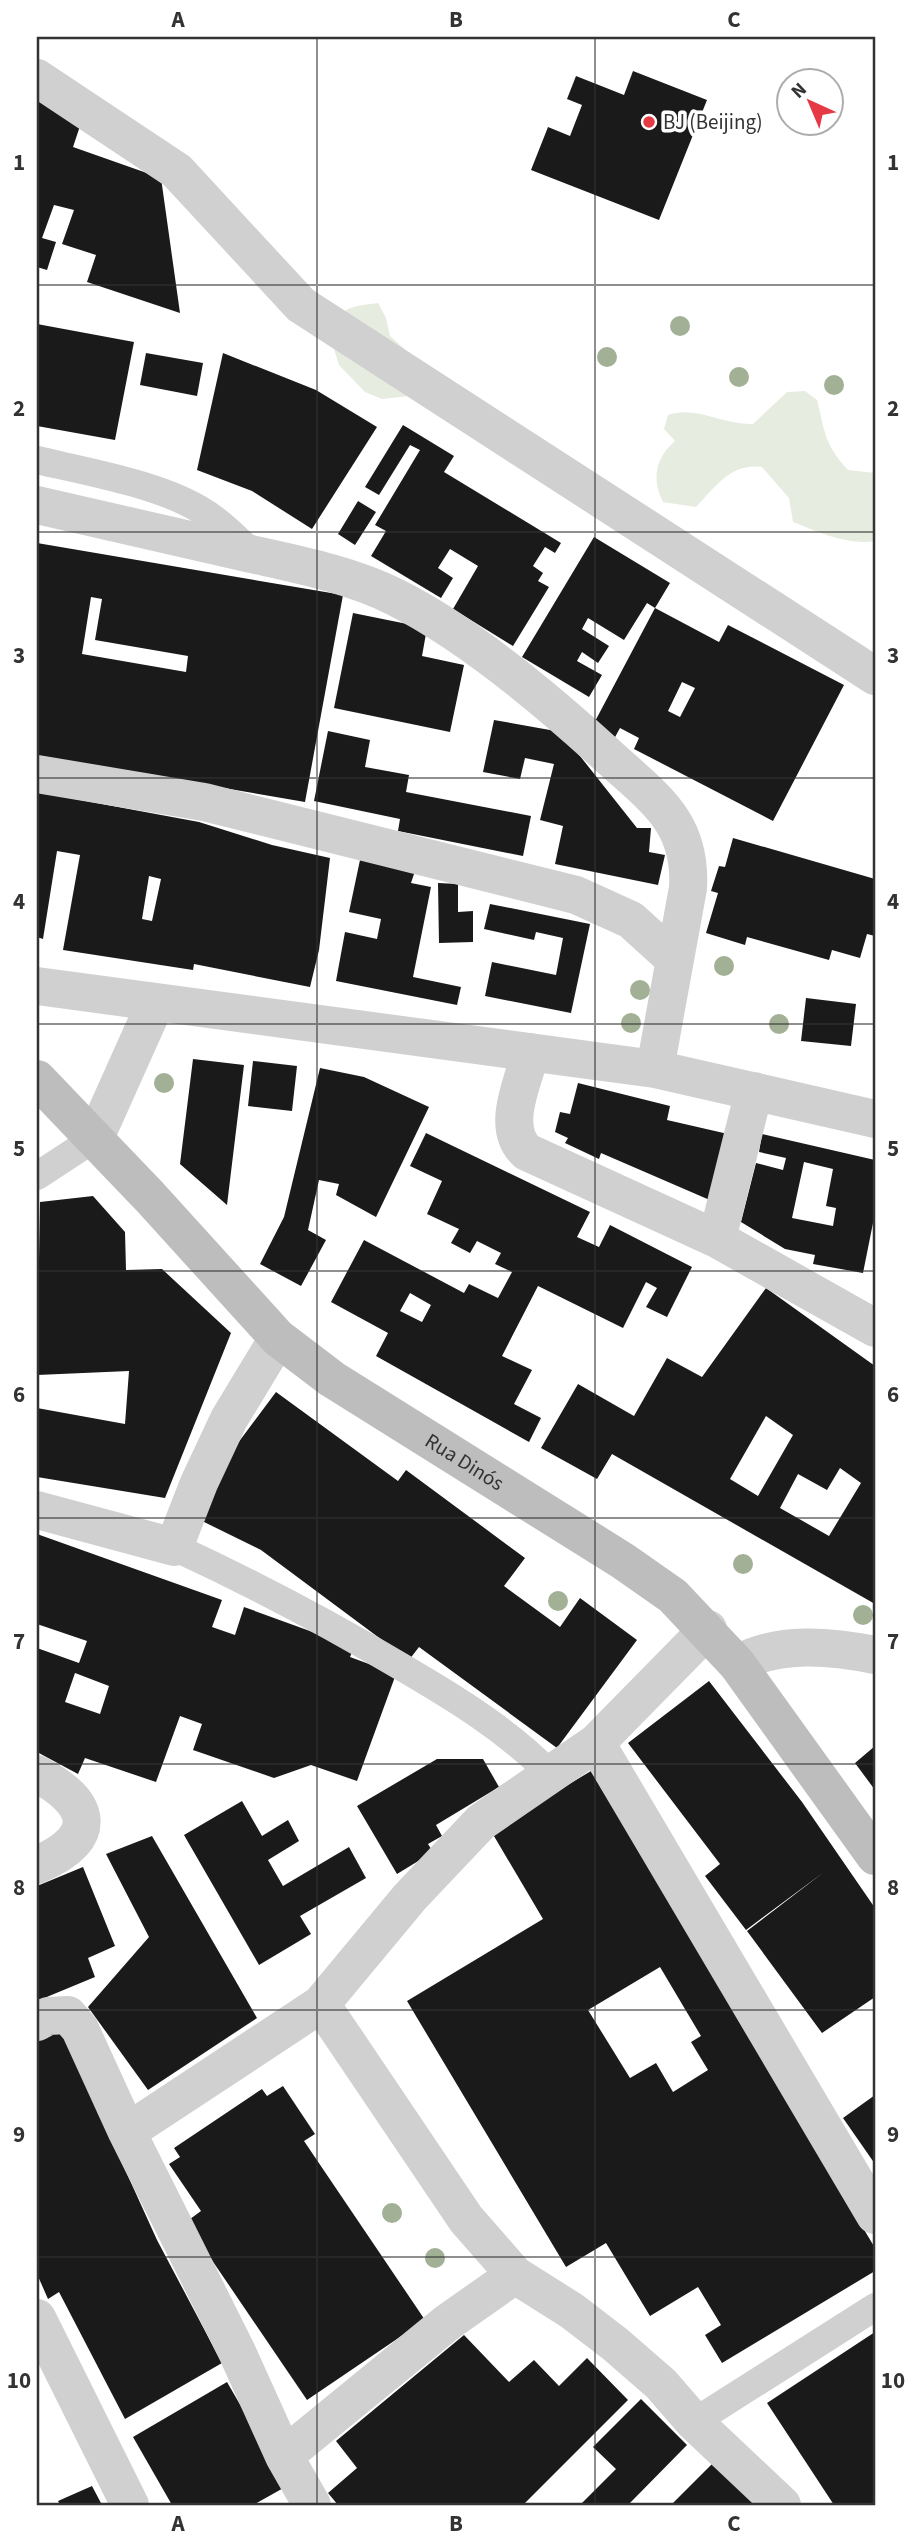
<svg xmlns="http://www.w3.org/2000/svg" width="912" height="2542" font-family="'Source Sans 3',sans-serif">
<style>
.green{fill:#e6ecdf}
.building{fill:#1a1a1a;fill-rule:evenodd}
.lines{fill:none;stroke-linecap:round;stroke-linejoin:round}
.lane{stroke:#d0d0d0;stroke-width:28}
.street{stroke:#d0d0d0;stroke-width:38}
.secondary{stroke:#bdbdbd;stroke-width:38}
.tree{fill:#a2b095}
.grid{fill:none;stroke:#333;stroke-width:2;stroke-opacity:0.55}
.poi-dot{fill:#e63946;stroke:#fff;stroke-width:2.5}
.labels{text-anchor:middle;stroke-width:7;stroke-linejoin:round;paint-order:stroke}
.poi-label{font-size:21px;fill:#333;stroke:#fff;text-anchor:start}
.street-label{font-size:21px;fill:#333;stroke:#fff}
.neatline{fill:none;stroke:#333;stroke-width:2.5}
.grid-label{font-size:23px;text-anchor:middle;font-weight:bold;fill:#333}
</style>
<rect width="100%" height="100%" fill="#fff"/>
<!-- green -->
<path class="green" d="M378,303l8,15 4,18 19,17 18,41 -45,5 -17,-7 -26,-27 -10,-32c13,-27 20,-26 49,-30z
M805,391l12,9c8,32 7,44 31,70l27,3v68c-26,5 -57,-9 -82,-19l-4,-24 -27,-31c-31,-4 -46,19 -66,40l-33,-5c-12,-23 -7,-45 12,-61l-11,-12 4,-14c27,-10 55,10 85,9l34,-32z"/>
<!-- building -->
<path class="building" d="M633,71l74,29 -48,120 -128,-50 17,-43 22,9 12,-31 -15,-6 9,-23 48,19z
M37,99l45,21 -9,27 88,31 19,135 -93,-31 9,-27 -34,-11 12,-34 -20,-5 -12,33 14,4 -9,28 -10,-3z
M37,324l97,18 -19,98 -78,-14z
M146,353l57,10 -6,33 -57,-11z
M223,353l93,37 61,37 -65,102 -60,-38 -55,-21z
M403,425l51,31 -10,16 117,71 -6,10 -10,-6 -12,19 10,7 -5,8 11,6 -36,59 -60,-37 25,-43 -28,-17 -12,19 15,10 -12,20 -70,-42 15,-25 -11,-6 45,-75 -10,-5 -31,50 -14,-8z
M358,501l18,11 -21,33 -17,-11z
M594,537l76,46 -15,25 -8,-5 -23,37 -36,-22 -6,11 27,17 -11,17 -16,-11 -5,9 25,14 -13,22 -67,-40z
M37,543l306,52 -38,207 -268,-46zM91,597l11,2 -7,41 93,16 -2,16 -104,-18z
M655,608l64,34 9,-17 116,60 -71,136 -139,-72 5,-11 -19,-10 -6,11 -22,-12zM682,682l13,6 -15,29 -12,-6z
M353,613l74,15 -5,28 42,9 -14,67 -116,-24z
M494,720l67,12 76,96h14l-2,24 16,3 -7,30 -103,-21 8,-38 -23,-6 14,-56 -29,-6 -5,21 -37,-7z
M328,731l42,9 -5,27 44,8 -3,17 125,24 -8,40 -125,-25 2,-12 -86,-18z
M37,792l162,30 73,23 58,13 -11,92 -9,37 -116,-23 -1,6 -130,-20 17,-95 -23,-4 -14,88 -6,-2zM149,876l12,3 -9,42 -10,-2z
M733,838l142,41v57l-8,-2 -7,24 -28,-8 -3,10 -82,-23 -2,8 -39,-12 12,-40 -7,-2 8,-25 6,1z
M360,860l55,11 -4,12 20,4 -18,90 48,10 -4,18 -121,-24 9,-49 32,7 4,-20 -32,-7z
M438,883l20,1v28l15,-1v31l-34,1z
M490,904l100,20 -19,89 -86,-17 7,-34 64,13 7,-37 -27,-6 -2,8 -50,-11z
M806,998l50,6 -5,42 -50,-5z
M193,1059l51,6 -17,140 -47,-41z
M253,1061l44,5 -5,45 -44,-5z
M320,1068l44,9 65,30 -53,110 -40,-22 3,-11 -20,-4 -11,50 18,10 -25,46 -41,-22 24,-47z
M578,1083l92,23 -3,14 61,14 -16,67 -111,-48 -2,6 -34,-16 3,-5 -13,-6 5,-20 10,2z
M426,1133l164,79 -13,25 22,10 11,-22 82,42 -25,50 -21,-10 11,-19 -11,-6 -23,46 -85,-42 -36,70 30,14 -18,34 27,14 -12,24 -153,-86 12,-23 -57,-31 33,-62 100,53 5,-9 29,14 14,-26 -17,-8 6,-11 -24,-12 -7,12 -19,-10 8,-14 -32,-15 15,-33 -32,-15zM410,1293l21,12 -9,17 -22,-11z
M762,1134l113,26v53l-12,60 -50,-9 2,-9 -30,-6 -44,-27 15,-59 27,7 3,-12 -27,-6zM804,1162l29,7 -7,37 10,2 -3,18 -41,-8z
M93,1196l32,36 1,38 36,-1 69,64 -66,165 -128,-21v-69l88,16 4,-53 -92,4 3,-173z
M766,1288l109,78v238l-263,-150 -15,25 -56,-31 37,-64 56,32 33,-58 35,19zM766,1416l27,19 -35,61 -28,-17zM840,1468l21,15 -32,53 -49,-28 18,-34 29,16z
M276,1392l122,89 8,-11 119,88 -21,28 56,41 20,-29 57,42 -80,108 -138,-101 -10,13 -148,-110 -61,-30 23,-57z
M37,1534l185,66 -10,27 23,8 9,-28 110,40 -4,10 46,17 -39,107 -46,-16 -37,13 -81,-28 9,-26 -22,-8 -24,66 -71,-24 -7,16 -41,-22v-104l42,15 8,-22 -50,-17zM75,1673l34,13 -9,28 -35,-12z
M709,1681l93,121 73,106v89l-53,36 -75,-102 77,-59 -78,58 -41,-54 15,-12 -92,-121z
M875,1746v44l-20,-27z
M437,1759h46l16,28 -63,38 6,11 -14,8 5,8 -36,22 -40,-68z
M591,1771l284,477v23l-153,92 -17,-28 16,-10 -23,-38 -48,29 -44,-73 -40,24 -159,-266 136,-82 -52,-88zM660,1967l41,69 -10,6 17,28 -35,22 -17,-29 -26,15 -42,-68z
M242,1801l20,35 26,-16 11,21 -31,19 15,26 66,-39 17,31 -66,38 11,18 -52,31 -75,-130z
M152,1836l105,182 -109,72 -60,-83 61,-70 -43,-83z
M83,1867l32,79 -27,12 7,19 -58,24v-115z
M60,2026l97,214 65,123 -97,56 -66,-127 -11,7 -11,-25v-238z
M283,2086l32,48 -11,7 121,179 -118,80 -121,-178 15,-11 -32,-47 11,-7 -6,-9 88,-59 5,7z
M875,2095v69l-32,-46z
M875,2332v173h-41l-67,-102z
M464,2335l45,47 25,-22 25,26 28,-28 41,42 -105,105h-185l-10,-12 29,-25 -21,-27z
M227,2382l60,104 -34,19h-81l-39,-68z
M641,2399l46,46 -59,60h-48l36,-36 -23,-22z
M713,2463l43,42h-85z
M92,2486l10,19h-42l-2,-4z"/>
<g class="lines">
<!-- lane -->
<path class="lane" d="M37,460c47,11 121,24 162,49 21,12 37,29 54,45
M37,1176l58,-38
M174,1547c78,36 152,75 226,119 53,31 108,64 151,109
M694,2422l181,-115"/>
<!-- street -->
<path class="street" d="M37,78l140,93 124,134 574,371
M37,505c67,15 134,31 201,46 52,12 109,22 157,46 72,36 153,104 212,158 45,42 85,65 81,133l-33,181
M37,774l167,28 372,93 55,25 43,39
M37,986l618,83 220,50
M531,1052c-8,30 -31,76 -4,100l190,87 158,89
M95,1138l60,-134
M717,1239l37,-148
M37,1510l137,37 25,-64 30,-64 49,-81
M737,1664c42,-23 93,-18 138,-9
M596,1743l279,472
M37,1774c56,29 63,64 0,91
M321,2004l145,215 49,56 57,36 43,33 46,40 33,38 88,83
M37,2022l11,-6 20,-1 12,14 47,103
M37,2318l93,187
M284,2456l164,-134 67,-47
M312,2505l-28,-49 -47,-104 -110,-220 194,-128 89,-107 71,-75 115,-79 112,-114"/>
<!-- secondary -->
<path class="secondary" id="s1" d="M37,1079l113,118 128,141 54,41 291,182 50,35 64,68 138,192"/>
</g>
<!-- trees -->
<g class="tree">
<circle cx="680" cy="326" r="10"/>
<circle cx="607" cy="357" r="10"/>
<circle cx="739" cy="377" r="10"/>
<circle cx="834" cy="385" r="10"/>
<circle cx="724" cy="966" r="10"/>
<circle cx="640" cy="990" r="10"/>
<circle cx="631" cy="1023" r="10"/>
<circle cx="779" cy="1024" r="10"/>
<circle cx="164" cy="1083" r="10"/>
<circle cx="743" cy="1564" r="10"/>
<circle cx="558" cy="1601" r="10"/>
<circle cx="863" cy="1615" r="10"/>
<circle cx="392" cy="2213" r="10"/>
<circle cx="435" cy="2258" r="10"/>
</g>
<!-- grid -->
<path class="grid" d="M317,37v2468M595,37v2468M37,285h838M37,532h838M37,778h838M37,1024h838M37,1271h838M37,1518h838M37,1764h838M37,2010h838M37,2257h838"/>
<!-- markers -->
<circle class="poi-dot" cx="649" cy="122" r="7"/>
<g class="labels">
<!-- poi labels -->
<g class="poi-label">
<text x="663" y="129">BJ (Beijing)</text>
</g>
<!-- street labels -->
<g class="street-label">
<text dy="7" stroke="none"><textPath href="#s1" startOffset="578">Rua Dinós</textPath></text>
</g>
</g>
<!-- border -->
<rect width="912" height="2542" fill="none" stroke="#ffffff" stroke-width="77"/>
<!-- north arrow -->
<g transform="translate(810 102) rotate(316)"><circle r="33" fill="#ffffff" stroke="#adadad" stroke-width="2"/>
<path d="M0-5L12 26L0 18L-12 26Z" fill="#e63946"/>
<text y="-10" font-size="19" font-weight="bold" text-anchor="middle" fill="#333333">N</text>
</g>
<rect x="38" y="38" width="836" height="2466" class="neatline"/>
<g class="grid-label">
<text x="178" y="27">A</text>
<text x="456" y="27">B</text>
<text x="734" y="27">C</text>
<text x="19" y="170">1</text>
<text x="893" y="170">1</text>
<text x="19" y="416">2</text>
<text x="893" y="416">2</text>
<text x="19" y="663">3</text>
<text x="893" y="663">3</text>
<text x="19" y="909">4</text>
<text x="893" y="909">4</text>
<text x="19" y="1156">5</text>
<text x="893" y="1156">5</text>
<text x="19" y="1402">6</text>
<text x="893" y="1402">6</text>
<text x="19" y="1649">7</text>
<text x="893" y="1649">7</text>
<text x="19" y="1895">8</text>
<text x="893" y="1895">8</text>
<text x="19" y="2142">9</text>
<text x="893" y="2142">9</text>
<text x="19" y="2388">10</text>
<text x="893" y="2388">10</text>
<text x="178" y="2531">A</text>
<text x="456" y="2531">B</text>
<text x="734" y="2531">C</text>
</g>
</svg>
